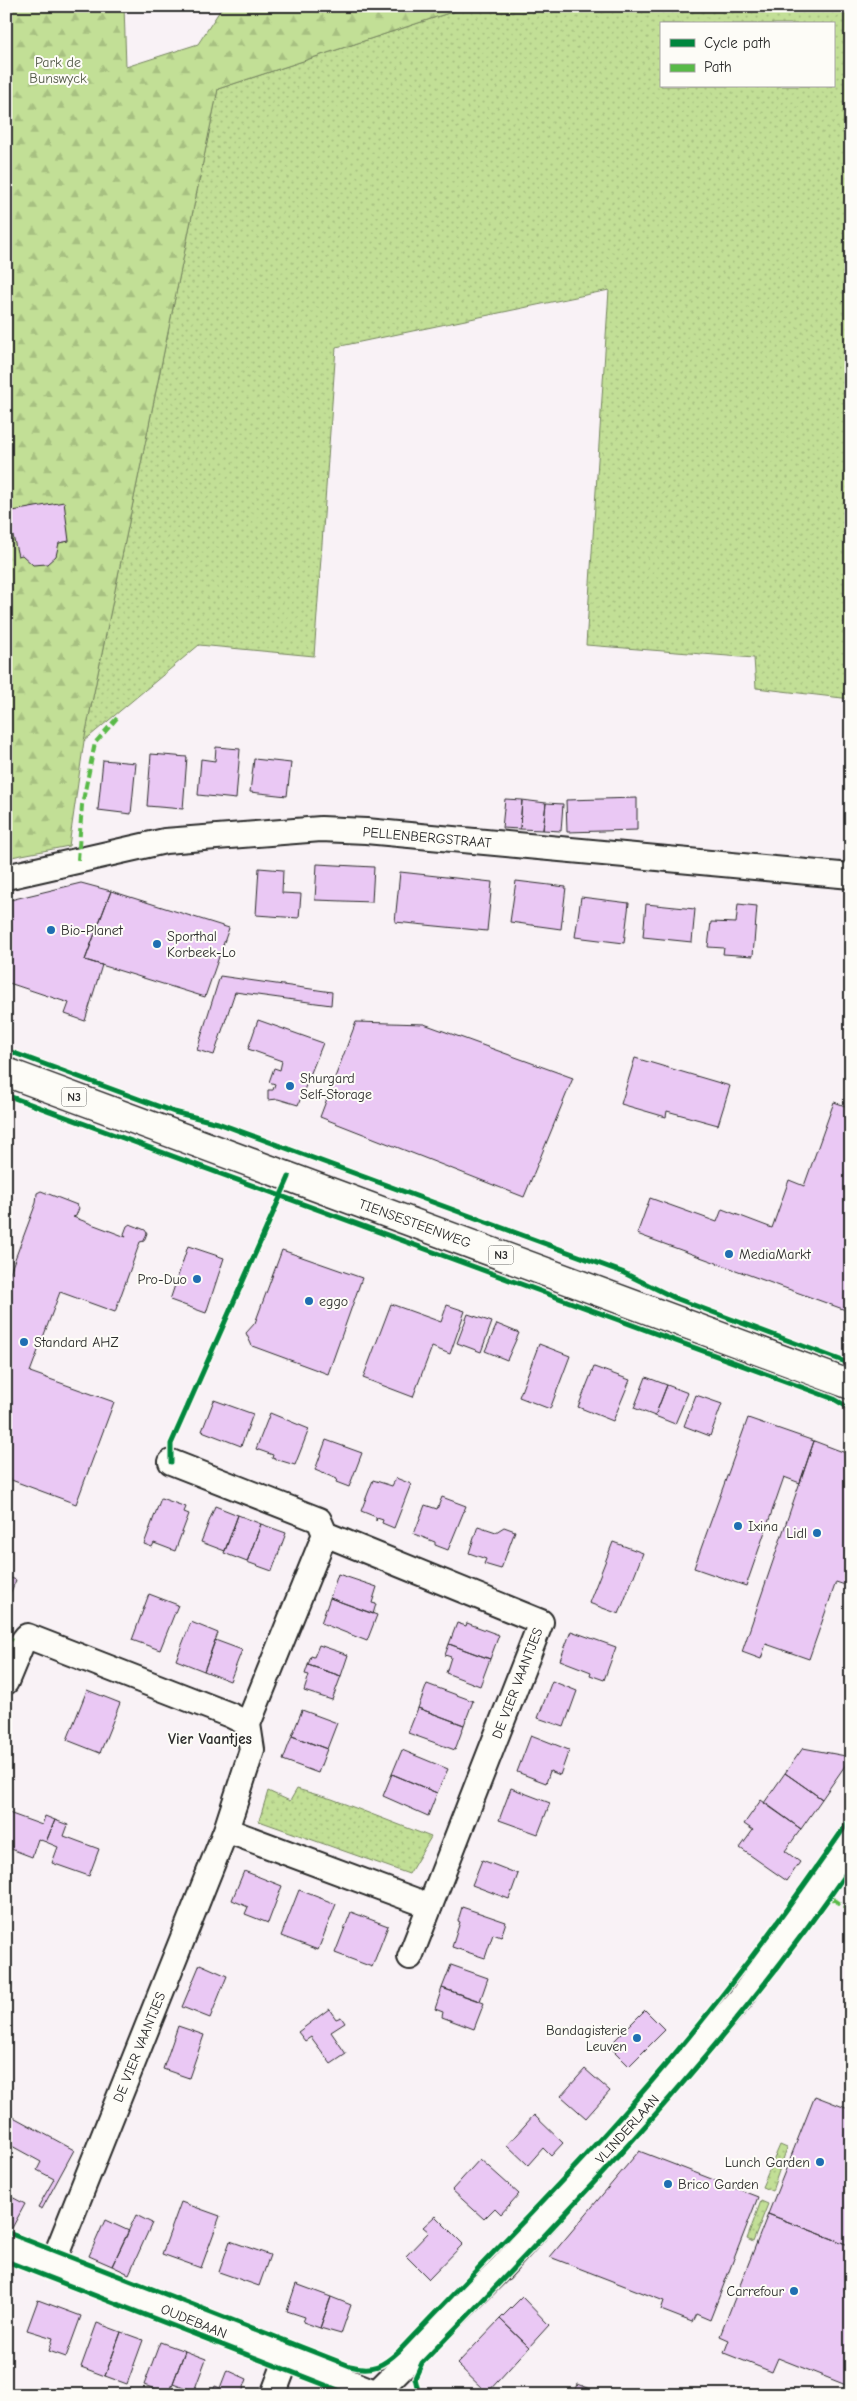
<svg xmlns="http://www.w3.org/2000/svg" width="857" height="2401" font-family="'Comic Neue',sans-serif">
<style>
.grass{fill:url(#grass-dots);stroke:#768560;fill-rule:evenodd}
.forest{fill:url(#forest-firs);stroke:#768560}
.building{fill:#eac8f4;stroke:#2b2b2b}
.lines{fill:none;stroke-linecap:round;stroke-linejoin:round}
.street-casing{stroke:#2b2b2b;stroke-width:28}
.primary-casing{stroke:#2b2b2b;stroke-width:31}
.street{stroke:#fdfcf7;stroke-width:24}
.primary{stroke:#fdfcf7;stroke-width:28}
.quiet{stroke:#58b947;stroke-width:4;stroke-dasharray:8 4;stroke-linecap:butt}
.cycleway-casing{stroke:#fdfcf7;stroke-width:8}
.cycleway{stroke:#00873e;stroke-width:5}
.poi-dot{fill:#1f6fb2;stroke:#fdfcf7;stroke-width:2}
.labels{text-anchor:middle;stroke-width:4;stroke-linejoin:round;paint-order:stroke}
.shield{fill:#fdfcf7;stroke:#6a6a68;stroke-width:1}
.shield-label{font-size:12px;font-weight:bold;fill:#2b2b2b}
.park-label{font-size:14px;fill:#515846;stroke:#fdfcf7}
.street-label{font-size:14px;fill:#2b2b2b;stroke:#fdfcf7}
.poi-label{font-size:14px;fill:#2b2b2b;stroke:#fdfcf7;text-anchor:start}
.neighbourhood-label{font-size:15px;font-weight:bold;fill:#2b2b2b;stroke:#fdfcf7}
</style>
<defs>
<pattern id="grass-dots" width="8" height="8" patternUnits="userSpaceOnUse" patternTransform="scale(1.25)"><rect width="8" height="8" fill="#c2df96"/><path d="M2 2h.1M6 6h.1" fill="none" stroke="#a7c081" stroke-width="1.8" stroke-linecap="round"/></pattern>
<pattern id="forest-firs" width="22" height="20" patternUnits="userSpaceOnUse" patternTransform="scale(1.25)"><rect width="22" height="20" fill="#c2df96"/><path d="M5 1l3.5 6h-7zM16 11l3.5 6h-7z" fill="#a7c081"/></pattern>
</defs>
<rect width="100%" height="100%" fill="#f9f2f6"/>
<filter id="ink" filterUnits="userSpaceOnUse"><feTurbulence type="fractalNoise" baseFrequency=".02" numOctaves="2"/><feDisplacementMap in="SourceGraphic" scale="10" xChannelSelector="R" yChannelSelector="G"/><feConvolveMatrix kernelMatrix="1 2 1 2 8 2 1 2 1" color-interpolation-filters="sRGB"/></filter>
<g filter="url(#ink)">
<!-- grass -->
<path class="grass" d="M470,6h381v693l-95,-11 -2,-30 -168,-13 23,-355 -273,57 -22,309 -115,-11 -115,96 134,-652zM661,24h172v62h-172z
M297,1789l35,10 99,38 -22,37 -150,-53 9,-30 22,10z
M780,2145l7,3 -15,43 -10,-4z
M761,2201l7,3 -15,38 -6,-3z"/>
<!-- forest -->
<path class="forest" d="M6,6h118l2,61 72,-23 25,-38h247l-252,83 -134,652 -15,105 -63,12z"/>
<!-- building -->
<path class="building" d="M64,502l5,39 -10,2 -3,13 -9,8 -14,1 -11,-10 -4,1 -5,-20 -7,1v-10h3l-2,-15z
M216,747l24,2 -4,50 -38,-4 3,-36 14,2z
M151,754l36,3 -4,52 -36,-3z
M254,759l37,4 -4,33 -37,-4z
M103,760l33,3 -5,51 -33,-4z
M637,798v32l-70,2 -1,-32z
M505,799l17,1 -2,29 -18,-1z
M522,800l24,3 -3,27 -23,-1z
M546,803l17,1 -2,27 -18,-1z
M317,864l57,3 -2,35 -57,-2z
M259,868l24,2 -1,23 19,1 -2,24 -43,-3z
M400,872l92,10 -5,49 -92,-9z
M516,881l50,6 -5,42 -51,-7z
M81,883l30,8 -26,69 17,5 -17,56 -20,-7 4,-11 -63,-21v-81z
M111,891l118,37 -24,69 -120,-37z
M581,897l48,6 -5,40 -49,-6z
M646,904l49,5 -3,33 -49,-5z
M738,904l19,2 -4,50 -30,-2 1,-6 -16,-1 3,-25 25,1z
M220,976l112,16 -1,13 -96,-13 -21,63 -17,-5z
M258,1020l65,23 -25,62 -20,-6 -10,1v-10h5l2,-6 -6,-2 5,-14 6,2 2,-9 -34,-12z
M356,1022l68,2 149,54 -49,119 -204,-80z
M635,1058l95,28 -12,39 -51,-14 -1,6 -45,-13z
M834,1102l17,6v204l-214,-78 13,-36 67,24 5,-13 50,19 17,-48 15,6z
M41,1191l36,14 2,3 -3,8 -3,1 53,20 -2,-3 3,-8 3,-2 15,6 2,3 -3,8 -4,1 -25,70 -55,-20 -30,80 84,30 -38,102 -70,-26v-195l30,-80 1,-10z
M188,1246l36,12 -18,55 -36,-13z
M282,1250l80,28 -34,96 -76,-28 -6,-13 9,-10z
M391,1304l50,18 6,-17 18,6 -15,43 -18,-7 -19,50 -50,-19z
M468,1314l24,8 -11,30 -24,-9z
M497,1324l22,9 -12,27 -22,-9z
M539,1344l31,12 -20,53 -31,-12z
M594,1367l36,13 -17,41 -35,-14z
M646,1377l21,8 -12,31 -21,-8z
M667,1385l21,8 -13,31 -20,-8z
M696,1395l26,9 -12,32 -26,-10z
M214,1400l39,14 -12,32 -39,-15z
M270,1413l39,16 -14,36 -23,-7 1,-3 -17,-6z
M748,1418l66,23 -14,42 -16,-6 -38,109 -52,-18z
M326,1440l36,13 -13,34 -13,-5 1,-3 -22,-9z
M814,1441l37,14v132l-15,-5 -27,77 -43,-15 -5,15 -19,-7z
M396,1478l15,6 -17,44 -12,-5 1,-3 -6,-2 -1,3v-4l-15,-6 12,-31 19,6z
M442,1497l24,9 -18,44 -13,-5v-3l-21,-8 11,-29 12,4z
M161,1498l25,9 -2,5 5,2 -14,37 -21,-8 -2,4 -8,-3z
M215,1506l23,9 -13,36 -24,-9z
M238,1515l23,9 -14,38 -23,-9z
M261,1524l25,9 -14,38 -25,-9z
M478,1526l18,6 8,-5 11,4 -14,38 -17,-5 2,-5 -17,-6z
M613,1542l30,11 -24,61 -30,-11z
M338,1574l39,13 -5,16 4,1 -3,10 -43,-16z
M6,1576l10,4 -10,23z
M149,1594l29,11 -18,45 -28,-10z
M330,1598l47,17 -10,26 -46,-18z
M191,1622l27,11 -14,38 -28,-11z
M457,1623l9,3 1,-3 32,12 -9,24 -41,-15z
M571,1631l45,16 -12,33 -14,-5 1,-3 -31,-12z
M215,1640l27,10 -12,31 -26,-10z
M449,1644l41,15 -10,27 -34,-13 5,-16 -6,-2z
M319,1645l29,10 -7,21 -33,-11 3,-9 3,1z
M308,1665l33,11 -9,24 -28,-9 5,-16 -4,-1z
M552,1681l25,10 -13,36 -26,-9z
M427,1684l46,17 -9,24 -46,-17z
M87,1690l33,13 -20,50 -33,-13z
M418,1708l46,17 -9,25 -47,-17z
M302,1710l35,13 -10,26 -35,-13z
M531,1735l38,15 -9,25 -10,-4 -4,12 -29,-11z
M292,1736l35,13 -9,24 -35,-13z
M803,1748l48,9 -29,42 -37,-26z
M402,1750l46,19 -11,24 -45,-19z
M785,1773l37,26 -21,30 -37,-26z
M392,1774l45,19 -9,23 -45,-20z
M511,1788l39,15 -12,31 -39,-14z
M761,1800l40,29 -16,22 15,11 -13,19 -47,-33 13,-18 -9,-6z
M6,1812l36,13 3,-9 10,4 -9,22 -8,-3 -6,18 -26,-10z
M55,1820l13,5 -4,11 35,13 -10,27 -37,-13 6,-16 -12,-5z
M482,1860l36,14 -9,25 -37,-14z
M244,1871l38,15 -14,37 -23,-9 3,-7 -16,-7z
M299,1890l37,14 -18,46 -37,-14z
M462,1907l44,15 -5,15 -8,-3 -8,24 -33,-11 8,-25 -2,-1z
M351,1912l37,14 -16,41 -37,-14z
M200,1964l27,12 -17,42 -28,-11z
M451,1965l37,13 -8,23 -38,-13z
M442,1988l42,15 -10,26 -32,-12 1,-5 -8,-3z
M329,2009l7,10 5,-2 4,6 -14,9 15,22 -15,10 -20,-27 -6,4 -7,-9z
M645,2010l20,20 -36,36 -20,-20z
M178,2026l26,9 -15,43 -26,-9z
M585,2069l25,22 -24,27 -25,-22z
M815,2096l36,14v136l-83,-32z
M6,2113l68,37 -32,59 -4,-2 16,-28 -17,-9 4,-8 -31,-17 -4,6z
M534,2115l29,28 -12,13 -8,-8 -15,17 -21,-20z
M639,2151l119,46 -48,123 -14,-6 -4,8 -31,-12 3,-9 -114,-44z
M480,2159l39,35 -18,20 -6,-6 -11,11 -32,-29z
M6,2194l19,10 -13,24 -6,-3z
M181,2202l39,14 -19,52 -39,-14z
M768,2214l83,32v141l-73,-29 -6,14 -48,-19 5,-13 -9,-4z
M136,2215l16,8 -23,51 -17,-8z
M435,2216l28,28 -34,35 -23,-23 23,-24 -6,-5z
M105,2220l24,11 -17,35 -23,-10z
M230,2241l40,14 -11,31 -40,-14z
M296,2284l35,13 -11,31 -17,-6 2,-5 -18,-6z
M331,2297l20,8 -10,29 -21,-6z
M522,2297l27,28 -20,22 -29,-28z
M38,2300l43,16 -15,41 -17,-6 4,-13 -26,-8z
M500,2319l29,28 -42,46 -30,-29z
M97,2323l24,9 -16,44 -24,-9z
M121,2332l22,8 -16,44 -22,-8z
M160,2342l25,9 -16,43 -25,-9z
M185,2351l21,8 -12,32 -21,-8z
M227,2370l20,9 -6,16h-30l4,-9 5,2z
M578,2384l28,11h-32z"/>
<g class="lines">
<defs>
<path id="street" d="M6,877l159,-36 156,-12 45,2 485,45
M325,1534l216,88 -131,335
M6,1682l17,-41 4,-5 203,79 18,9 77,-190 -6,-14 -148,-58
M226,1830l204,76
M6,2246l376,149
M52,2265l174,-435 26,-80 -4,-26
M376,2393l126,-126 138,-151 101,-118 110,-155
M273,2395l14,-37"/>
<path id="primary" d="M6,1072l845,313"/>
</defs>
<!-- street casing -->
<use href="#street" class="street-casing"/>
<!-- primary casing -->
<use href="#primary" class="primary-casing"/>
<!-- street -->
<use href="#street" class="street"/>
<!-- primary -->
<use href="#primary" class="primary"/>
<!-- quiet -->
<path class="quiet" d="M78,860l4,-55 13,-62 22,-25
M6,1637l10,4
M833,1899l18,12"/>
<defs>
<path id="cycleway" d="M6,1050l168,62 44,11 404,149 53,26 176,66
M6,1095l828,304 17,10
M171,1462v-18l118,-267
M6,2232l344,134c22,6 33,0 49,-15 84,-89 171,-175 251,-268 73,-84 138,-173 201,-265
M6,2261l345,134
M419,2395l-4,-17 7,-15c153,-158 305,-315 429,-497"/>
</defs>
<!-- cycleway casing -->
<use href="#cycleway" class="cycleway-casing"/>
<!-- cycleway -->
<use href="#cycleway" class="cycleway"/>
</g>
</g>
<!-- markers -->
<g class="poi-dot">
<circle cx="51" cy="930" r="5"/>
<circle cx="157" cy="944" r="5"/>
<circle cx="290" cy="1086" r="5"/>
<circle cx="729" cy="1254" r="5"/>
<circle cx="197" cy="1279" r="5"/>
<circle cx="309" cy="1301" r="5"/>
<circle cx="24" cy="1342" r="5"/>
<circle cx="738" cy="1526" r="5"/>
<circle cx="817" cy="1533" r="5"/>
<circle cx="637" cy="2038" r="5"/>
<circle cx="820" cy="2162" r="5"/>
<circle cx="668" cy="2184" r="5"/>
<circle cx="794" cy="2291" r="5"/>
</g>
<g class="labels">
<!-- shield labels -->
<g class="shield">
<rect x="61.5" y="1087.5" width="25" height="19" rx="4"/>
<rect x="488.5" y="1245.5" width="25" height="19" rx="4"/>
</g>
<g class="shield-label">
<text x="74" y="1101">N3</text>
<text x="501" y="1259">N3</text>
</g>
<!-- park labels -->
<g class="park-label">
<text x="58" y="67">Park de<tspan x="58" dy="16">Bunswyck</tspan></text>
</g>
<!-- street labels -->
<g class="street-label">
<text transform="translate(427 837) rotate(5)" y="5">PELLENBERGSTRAAT</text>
<text transform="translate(415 1223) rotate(20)" y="5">TIENSESTEENWEG</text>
<text transform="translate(517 1683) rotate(-69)" y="5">DE VIER VAANTJES</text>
<text transform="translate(139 2047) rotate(-68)" y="5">DE VIER VAANTJES</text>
<text transform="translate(627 2129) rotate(-48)" y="5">VLINDERLAAN</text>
<text transform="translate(194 2321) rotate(22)" y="5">OUDEBAAN</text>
</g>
<!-- poi labels -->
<g class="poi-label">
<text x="61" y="935">Bio-Planet</text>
<text x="167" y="941">Sporthal<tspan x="167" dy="16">Korbeek-Lo</tspan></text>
<text x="300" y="1083">Shurgard<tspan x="300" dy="16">Self-Storage</tspan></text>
<text x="739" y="1259">MediaMarkt</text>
<text x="187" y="1284" text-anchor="end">Pro-Duo</text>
<text x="319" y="1306">eggo</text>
<text x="34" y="1347">Standard AHZ</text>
<text x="748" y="1531">Ixina</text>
<text x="807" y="1538" text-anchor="end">Lidl</text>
<text x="627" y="2035" text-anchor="end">Bandagisterie<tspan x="627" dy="16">Leuven</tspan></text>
<text x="810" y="2167" text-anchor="end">Lunch Garden</text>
<text x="678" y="2189">Brico Garden</text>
<text x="784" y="2296" text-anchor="end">Carrefour</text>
</g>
<!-- neighbourhood labels -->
<g class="neighbourhood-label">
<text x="210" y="1744">Vier Vaantjes</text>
</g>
</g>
<!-- margin -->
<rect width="857" height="2401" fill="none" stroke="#fdfcf7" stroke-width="25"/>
<rect x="12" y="12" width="832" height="2376" fill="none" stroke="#2b2b2b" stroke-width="2" filter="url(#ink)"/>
<!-- legend -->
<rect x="660" y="22" width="175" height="65" fill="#fdfcf7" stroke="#a9a8a5"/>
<rect x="670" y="39" width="25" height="8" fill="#00873e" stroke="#a9a8a5"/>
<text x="704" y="48" font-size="15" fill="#2b2b2b">Cycle path</text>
<rect x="670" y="64" width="25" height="8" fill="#58b947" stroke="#a9a8a5"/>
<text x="704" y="72" font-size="15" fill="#2b2b2b">Path</text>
</svg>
